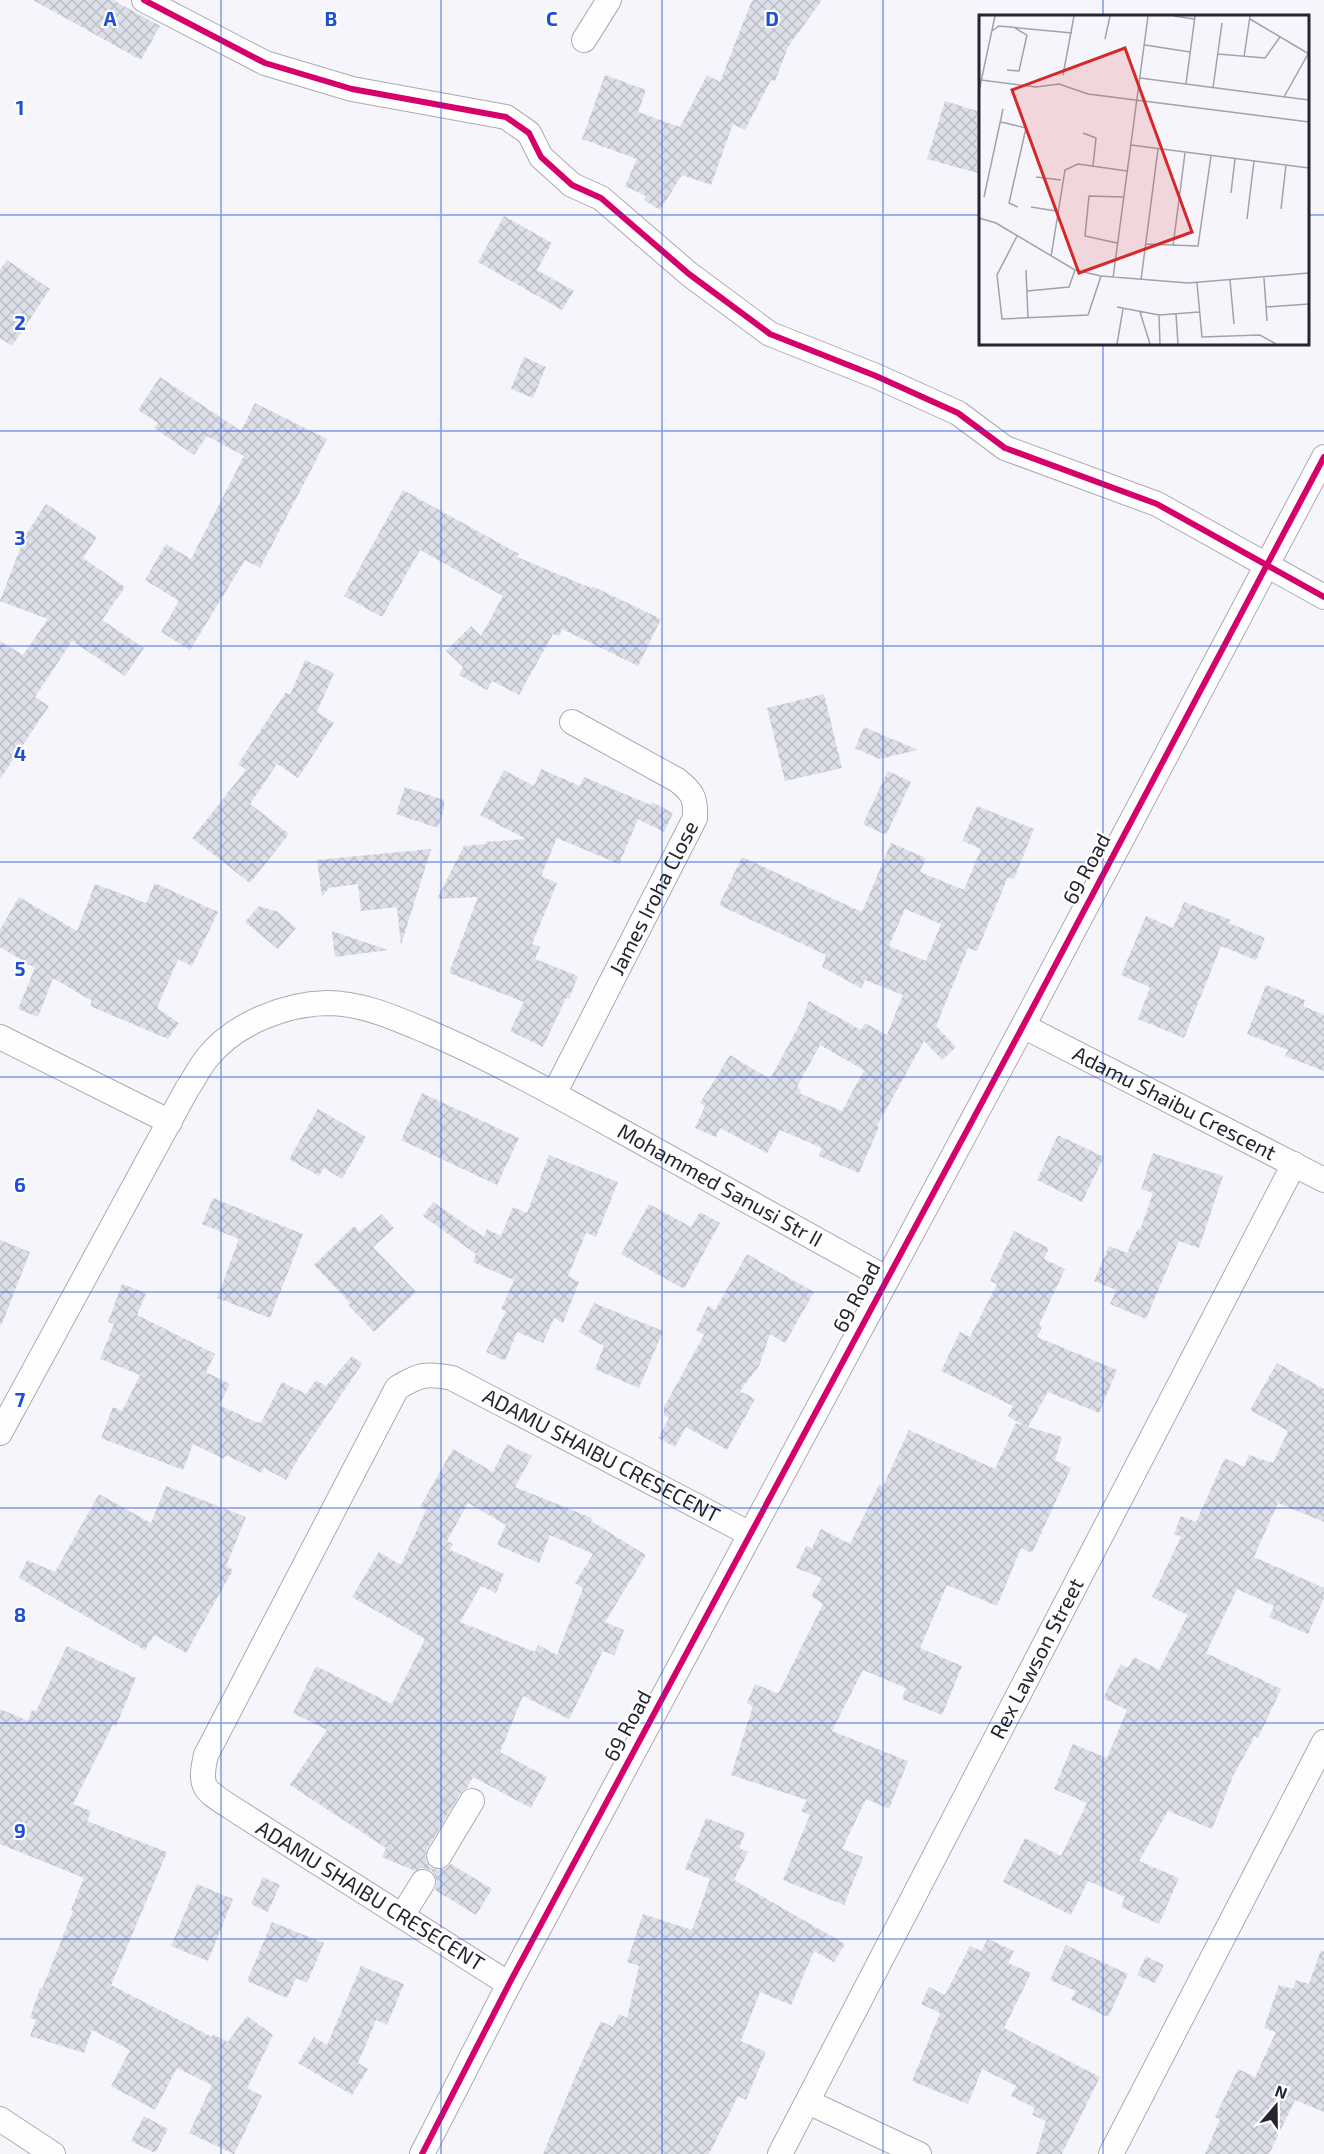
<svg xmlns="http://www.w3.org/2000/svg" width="1324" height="2154" font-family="'Exo 2',sans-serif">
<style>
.building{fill:url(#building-cross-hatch);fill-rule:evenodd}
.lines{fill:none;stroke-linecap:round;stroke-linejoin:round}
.minor-casing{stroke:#acaab2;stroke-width:26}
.minor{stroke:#fefeff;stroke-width:24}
.cycleway-casing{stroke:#fff;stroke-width:10}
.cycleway{stroke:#d6006c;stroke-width:6}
.grid{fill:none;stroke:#1d4ed8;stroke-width:1.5;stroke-opacity:0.55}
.labels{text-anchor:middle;stroke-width:4.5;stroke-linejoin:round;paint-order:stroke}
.street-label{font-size:21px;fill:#262430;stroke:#fff}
.inset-road{fill:none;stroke:#a3a1aa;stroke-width:1.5}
.view{fill:#d62828;fill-opacity:0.15;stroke:#d62828;stroke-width:3}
.inset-edge{fill:none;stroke:#262430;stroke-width:3}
.grid-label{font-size:20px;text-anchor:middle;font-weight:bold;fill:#1d4ed8;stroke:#fff;stroke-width:4.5;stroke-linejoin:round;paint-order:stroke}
</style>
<defs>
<pattern id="building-cross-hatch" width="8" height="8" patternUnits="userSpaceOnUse" patternTransform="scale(1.5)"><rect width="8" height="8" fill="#dcdfe8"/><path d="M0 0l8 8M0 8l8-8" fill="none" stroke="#bdbfc7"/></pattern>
</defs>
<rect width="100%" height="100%" fill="#f6f5fc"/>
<!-- building -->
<path class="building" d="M33,0h80l47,26 -19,34z
M752,0h70l-34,47 -13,34 -4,-1 -26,50 -12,-6 -22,61 -29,-10 -22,35 -16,-10 2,-4 -21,-10 12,-27 -55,-20 23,-64 41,15 -8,22 42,15 27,-52 13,7z
M945,101l36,11v62l-54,-15z
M504,216l48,27 -15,27 37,21 -12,19 -84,-48z
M7,260l43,29 -38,57 -12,-8v-68z
M524,357l22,10 -13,31 -22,-9z
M160,377l81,54 14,-28 72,36 -67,129 -15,-8 -55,90 -29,-18 18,-31 -34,-21 21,-36 25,15 53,-103 -37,-20 -13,19 -40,-27 4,-5 -20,-13z
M403,490l116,64 -2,3 74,31 1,-2 69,33 -23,47 -76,-37 -3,7 -6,-2 -34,61 -27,-14 -5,9 -28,-15 4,-8 -17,-16 25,-25 10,10 22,-40 -83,-46 -38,67 -38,-21z
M46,504l51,33 -14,21 42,29 -23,33 42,28 -19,28 -53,-35 -37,56 14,9 -49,73v-138l23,14 25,-36 -48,-18 25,-65z
M305,660l29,13 -17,39 17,11 -36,55 -21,-14 -27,40 39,30 -39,49 -58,-45 54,-68 -8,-6 48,-72 4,3z
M824,694l18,74 -57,13 -18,-73z
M864,727l54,23 -39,9 -24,-11z
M541,769l39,17 4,-9 67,28 1,-3 21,11 -9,19 -26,-13 -19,45 -62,-26 -16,38 16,7 -25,61 8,3 -5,12 43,17 -9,23 -3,-1 -23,49 -33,-16 14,-29 -75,-29 29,-76 -41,2 27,-53 24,-2 -4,-2 42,-3 -46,-24 24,-45 30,16z
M888,771l23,11 -25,53 -23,-11z
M405,787l39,13v8l-6,20 -42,-14z
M977,806l57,23 -20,50 -6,-2 -31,74 -9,-3 -32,78 20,21 -14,13 -18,-19 -47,85 2,1 -20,46 -40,-17 3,-8 -42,-18 -13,23 -47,-25 -4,9 -21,-9 10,-22 -5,-3 30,-48 40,24 32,-59 7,-19 52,29 4,-7 22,12 16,-40 -38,-15 -4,8 -39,-21 4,-12 -107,-50 23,-48 120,55 29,-69 35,15 -6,14 44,18 17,-41 -19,-8zM905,909l36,15 -15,37 -37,-15zM820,1045l44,25 -22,41 -43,-18 2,-3 -4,-3z
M431,849l-30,96 -4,-38 -36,4 -3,-27 -29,4 -7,9 -5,-37z
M155,883l63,29 -26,54 -14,-7 -21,49 22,15 -11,16 -78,-33 2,-5 -39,-23 -15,39 -20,-8 17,-41 -35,-21v-17l19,-33 58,34 18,-47 51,19z
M1184,902l47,18 -2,3 36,15 -9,22 -35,-14 -37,92 -46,-19 12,-32 -29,-12 25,-59 27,12z
M259,906l19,6 18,16 -18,21 -33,-27z
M332,931l56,19 -53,7z
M1266,985l39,15 -2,6 21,9v56l-39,-15 3,-6 -41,-16z
M422,1093l97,45 -22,47 -96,-45z
M318,1109l48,28 -24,42 -18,-11 -5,8 -30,-17z
M1058,1135l46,22 -22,45 -45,-22z
M1153,1153l70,23 -24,72 -20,-7 -33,78 -36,-15 6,-14 -22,-9 15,-35 18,7 11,-24 2,1 13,-37 -12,-4z
M549,1155l69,27 -22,55 -10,-4 -18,43 11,6 -16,41 -9,-5 -11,25 -26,-11 -12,29 -19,-9 20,-41 -5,-2 13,-29 -41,-18 3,-8 -53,-38 10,-14 51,35 3,-8 14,7 12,-29 14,6z
M213,1198l90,36 -33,84 -53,-20 22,-59 -37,-15z
M649,1204l42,23 9,-15 20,11 -36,66 -63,-35z
M382,1214l12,14 -21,19 43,45 -42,40 -26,-27 2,-2 -36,-38 40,-39 6,6z
M1014,1231l35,17 -5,11 21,10 -26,56 3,2 -5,10 80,33 -18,43 -51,-21 -20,35 34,10 -7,23 16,8 -39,85 -11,-5 -24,58 -50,-21 -27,63 42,18 -20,49 -40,-16 4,-11 -43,-18 -31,61 76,30 -19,48 -23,-10 -24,50 21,8 -19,48 -61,-25 27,-65 -9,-4 6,-11 -76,-25 22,-69 -6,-3 8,-19 22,9 2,-1 44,-88 -12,-8 11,-18 -26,-10 10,-22 6,2 9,-19 29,15 29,-59 4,1 26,-56 86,39 21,-46 10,4 -18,-11 5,-10 -72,-35 19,-39 10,5 27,-53 -7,-3z
M0,1240l30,12 -29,74 -1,-1z
M747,1254l67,38 -29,51 -15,-9 -11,32 -19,25 15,8 -28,51 -41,-23 -11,20 -17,-9 11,-20 -5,-3v-8l40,-72 -8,-5 12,-24 7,4z
M122,1284l24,9 -9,22 78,39 -9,18 24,12 -11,21 37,17 5,1 21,-41 24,12 10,-14 10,6 26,-30 10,8 -61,90 -15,26 -22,-12 -2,5 -36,-18 -2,4 -31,-15 -10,26 -82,-32 12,-31 9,4 18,-36 -40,-16 14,-35 -6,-2z
M594,1303l69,28 -24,57 -44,-19 9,-23 -25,-14z
M1277,1363l47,26v133l-46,-19 -24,54 70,31v10l-16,36 -39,-17 5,-11 -37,-17 -31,64 75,36 -23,49 -3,-2 -22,40 -21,53 -44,-18 -29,50 40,17 -20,46 -38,-17 4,-10 -37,-16 -17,34 -68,-33 22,-44 36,18 26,-53 -33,-14 19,-45 34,14 20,-48 -24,-12 18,-34 7,4 6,-11 25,13 29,-55 -36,-18 29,-60 -7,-3 7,-18 15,6 29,-64 19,9 5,-12 24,8 15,-32 -38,-21z
M507,1444l25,12 -17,31 77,31 -1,3 55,34 -41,67 19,8 -10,25 -11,-4 -34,68 -46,-23 -23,56 47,25 -16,31 -58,-31 -6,11 -7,6 -33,55 -2,7 2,7 4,5 8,2 7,-2 5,-4 41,25 -16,26 -41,-25 2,-8 -2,-7 -4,-5 -8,-2 -8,3 -33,-14 4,-9 -96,-63 37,-55 -34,-17 23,-47 76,38 33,-65 -73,-42 27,-45 22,13 25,-55 -6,-3 33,-58 40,23zM468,1503l38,22 -9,20 42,18 11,-28 43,19 -18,29 8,5 -26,67 -19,-10 -3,7 -75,-30 21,-36 15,7 8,-19 -54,-24 3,-6 -6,-3z
M166,1486l80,31 -20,49 7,4 -47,83 -32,-18 -9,15 -126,-72 8,-18 28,12 44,-78 52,29z
M67,1646l69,32 -20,48 -3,-1 -40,79 18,7 -4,10 80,31 -56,133 101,52 1,-3 15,8 19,-26 26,19 -26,53 15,8 -28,58 -45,-21 23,-48 -35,-17 -22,42 -44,-24 19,-36 -38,-20 -8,23 -54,-17 6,-16 -6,-2 10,-30 2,1 31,-78 -2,-1 13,-32 -84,-34v-135l28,12 4,-11 4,1z
M706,1818l39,15 -6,15 9,4 -14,28 111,64 -11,18 -20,-11 -23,54 -31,-13 -19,49 25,11 -20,48 -8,-4 -29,58h-166l35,-84 23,-49 12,6 6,-13 8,4 12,-52 -12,-4 16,-48 49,16 18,-51 -25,-10z
M263,1877l17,8 -12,27 -17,-8z
M197,1884l36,15 -25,62 -37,-15z
M272,1922l52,21 -17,40 -11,-5 -9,20 -40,-17z
M988,1939l26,12 -6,12 23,10 -27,55 96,49 -38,77h-26l10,-33 -14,-6 3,-7 -24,-12 5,-10 -34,-17 -14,35 -56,-23 28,-68 -19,-9 8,-17 16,8 25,-49 11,5z
M1066,1945l62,29 -20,43 -37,-17 5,-9 -26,-11z
M1321,1950l3,1v161l-29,-12 -26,54h-64l15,-35 -5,-2 23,-48 17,8 21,-45 -12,-4 15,-43 14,4 3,-9 13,4z
M1146,1956l18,9 -9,18 -18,-8z
M361,1966l43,18 -17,41 -11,-5 -18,43 10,6 -16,26 -54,-32 16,-26 13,8z
M144,2116l24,13 -13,24 -24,-12z"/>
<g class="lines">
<defs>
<g id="minor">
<path d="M144,0l121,63 87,26 154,28 23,16 12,24 31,28 29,13 88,76 81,60 106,42 82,37 47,35 152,56 167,93"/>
<path d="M584,40l25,-40"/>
<path id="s1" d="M1023,1026l301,154"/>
<path d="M0,1037l170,85"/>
<path id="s2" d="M554,1094l141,-276c1,-19 -2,-26 -18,-38l-105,-58"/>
<path id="s3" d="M0,1433l187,-344c7,-10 12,-21 20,-31 27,-34 77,-54 120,-55 35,0 68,15 99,28 66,28 128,63 190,97 90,50 180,100 270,150"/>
<path d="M439,1856l33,-55"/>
<path d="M402,1916l21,-34"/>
<path id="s4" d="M509,1984l-277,-176c-27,-18 -34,-19 -26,-53l191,-367c23,-14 29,-15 55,-10l298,156"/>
<path d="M808,2102l111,52"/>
<path d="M0,2119l53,35"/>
<path d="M422,2154l87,-170 514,-958 301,-569"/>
<path id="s5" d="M780,2154l514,-990"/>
<path d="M1111,2154l213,-412"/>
</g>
</defs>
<!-- minor casing -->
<use href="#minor" class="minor-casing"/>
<!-- minor -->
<use href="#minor" class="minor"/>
<defs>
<path id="cycleway" d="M144,0l121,63 87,26 154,28 23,16 12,24 31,28 29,13 88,76 81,60 106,42 82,37 47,35 152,56 167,93
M422,2154l87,-170 514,-958 301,-569"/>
</defs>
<!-- cycleway casing -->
<use href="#cycleway" class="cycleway-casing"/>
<!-- cycleway -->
<use href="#cycleway" class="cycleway"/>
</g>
<!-- grid -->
<path class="grid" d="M221,0v2154M441,0v2154M662,0v2154M883,0v2154M1103,0v16M0,215h980M1308,215h16M1103,344v1810M0,431h1324M0,646h1324M0,862h1324M0,1077h1324M0,1292h1324M0,1508h1324M0,1723h1324M0,1939h1324"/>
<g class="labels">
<!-- street labels -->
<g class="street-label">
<text transform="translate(1087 869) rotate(-62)" y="7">69 Road</text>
<text dy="7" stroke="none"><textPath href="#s2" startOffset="220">James Iroha Close</textPath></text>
<text dy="7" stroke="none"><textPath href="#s1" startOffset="170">Adamu Shaibu Crescent</textPath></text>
<text dy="7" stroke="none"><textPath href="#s3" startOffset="1000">Mohammed Sanusi Str II</textPath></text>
<text transform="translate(857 1297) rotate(-62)" y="7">69 Road</text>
<text dy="7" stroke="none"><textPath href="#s4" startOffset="1035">ADAMU SHAIBU CRESECENT</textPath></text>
<text dy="7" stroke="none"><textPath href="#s5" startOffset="558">Rex Lawson Street</textPath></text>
<text transform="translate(628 1726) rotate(-62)" y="7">69 Road</text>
<text transform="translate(370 1896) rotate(32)" y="7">ADAMU SHAIBU CRESECENT</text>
</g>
</g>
<!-- overview -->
<g transform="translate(979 15)">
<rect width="330" height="330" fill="#f6f5fc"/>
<path class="inset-road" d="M195,1l20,3M271,4l59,35M13,16l7,-5 73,7M126,24l5,-23M166,30l45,7M239,39l47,4 15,-21M265,42l6,-41M28,55l12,1 8,-36 -12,-7M84,60l11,-59M161,63l169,22M2,65l55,7 23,-3 29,10 221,28M207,69l9,-68M234,73l9,-65M0,76l16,-75M305,82l24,-43M22,107l25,6 -17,75 9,4M104,118l13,5 -3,28M152,130l178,23M57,162l25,3M252,178l4,-34M5,182l19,-88M52,192l25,4M302,194l5,-44M0,203l17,5 79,47 26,6 87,7 121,-10M268,204l7,-58M38,221l-20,39 5,44 86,-4 13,-39M138,228l-32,-7 4,-40 34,1M167,229l52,2 13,-90M194,231l12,-93M72,242l14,-87 13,-6 49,7M47,255l2,48M134,263l35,-262M285,263l3,43M162,265l17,-131M251,265l4,44M218,268l5,54 58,-2 16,9M48,276l42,-4 6,-17M138,292l42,8 40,-3M287,292l43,-3M161,297l10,32M197,299l2,30M180,301l1,28M138,329l6,-35"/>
<path class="view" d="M146,33l67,184 -113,41 -67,-183z"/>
<rect width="330" height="330" class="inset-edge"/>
</g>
<g class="grid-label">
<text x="110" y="26">A</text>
<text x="331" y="26">B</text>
<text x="552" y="26">C</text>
<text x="772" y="26">D</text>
<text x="20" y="115">1</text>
<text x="20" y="330">2</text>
<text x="20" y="545">3</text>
<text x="20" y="761">4</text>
<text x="20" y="976">5</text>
<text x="20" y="1192">6</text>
<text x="20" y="1407">7</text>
<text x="20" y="1622">8</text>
<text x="20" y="1838">9</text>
</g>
<!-- north arrow -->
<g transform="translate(1276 2106) rotate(20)" stroke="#ffffff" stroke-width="4.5" paint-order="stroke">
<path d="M0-4.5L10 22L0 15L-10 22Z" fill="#262430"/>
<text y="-9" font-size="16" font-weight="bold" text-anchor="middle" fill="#262430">N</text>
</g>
</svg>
